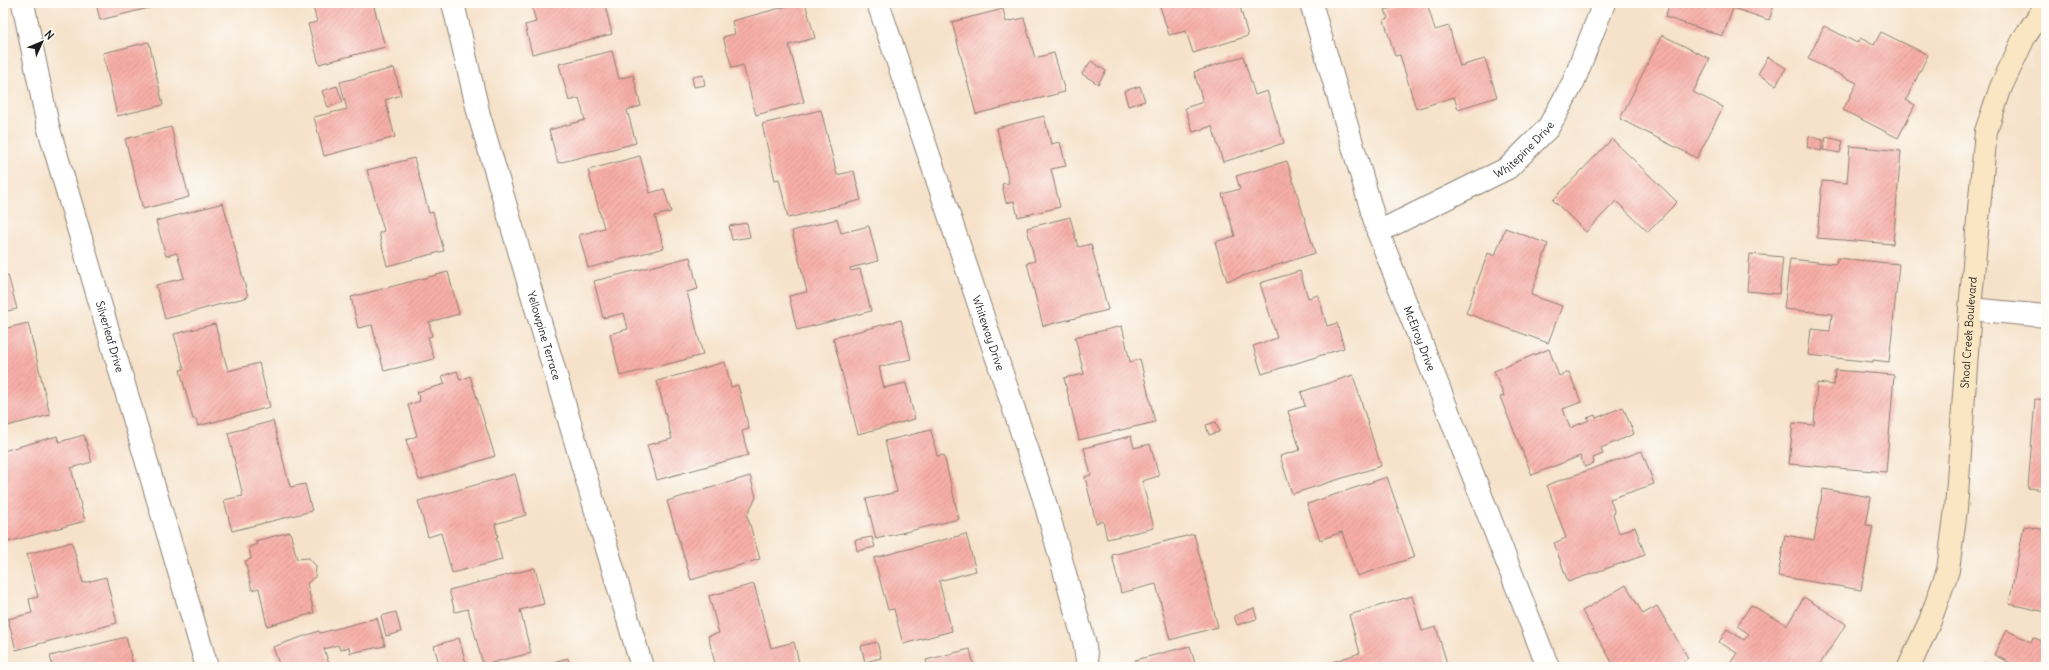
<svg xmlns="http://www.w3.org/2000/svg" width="2049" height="670" font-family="Delius,sans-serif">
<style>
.building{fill:url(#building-hatch)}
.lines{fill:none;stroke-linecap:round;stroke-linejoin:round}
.street-casing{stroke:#897f73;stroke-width:24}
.secondary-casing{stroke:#897f73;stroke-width:24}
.street{stroke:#fff;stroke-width:22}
.secondary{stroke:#fbe6c4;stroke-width:22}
.labels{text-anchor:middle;stroke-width:4;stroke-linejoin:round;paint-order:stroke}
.street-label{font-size:11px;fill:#1c1c1c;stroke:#fdfcf7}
</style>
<defs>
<pattern id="building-hatch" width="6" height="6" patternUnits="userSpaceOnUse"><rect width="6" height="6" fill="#f7aea7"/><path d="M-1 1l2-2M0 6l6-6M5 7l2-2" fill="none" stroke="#d3958f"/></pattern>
</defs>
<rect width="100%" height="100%" fill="#fdfcf7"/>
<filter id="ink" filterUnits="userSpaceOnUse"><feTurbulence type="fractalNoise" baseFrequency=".025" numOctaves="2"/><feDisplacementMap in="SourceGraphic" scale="8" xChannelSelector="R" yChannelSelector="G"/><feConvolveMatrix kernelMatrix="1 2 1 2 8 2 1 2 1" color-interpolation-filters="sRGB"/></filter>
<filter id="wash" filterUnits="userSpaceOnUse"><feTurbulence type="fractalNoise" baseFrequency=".012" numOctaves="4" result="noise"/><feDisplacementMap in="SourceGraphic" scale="16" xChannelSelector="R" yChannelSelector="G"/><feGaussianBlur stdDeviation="0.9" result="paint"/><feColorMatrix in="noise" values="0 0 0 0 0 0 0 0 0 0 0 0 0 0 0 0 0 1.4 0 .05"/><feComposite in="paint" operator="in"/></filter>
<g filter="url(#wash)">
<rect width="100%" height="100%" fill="#f6e2ca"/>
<g id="blocks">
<!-- building -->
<path class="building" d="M96,3h69v1l-65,16z
M312,3h61l12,44 -66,17 -11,-40 9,-2z
M531,3h71l1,3 2,-1 7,29 -80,20 -7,-29 11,-3z
M799,3h6l10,35 -26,7 15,57 -48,13 -13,-50 -11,3 -9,-31 12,-3 -3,-13z
M944,3h17v1l-16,3z
M1159,3h80l9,33 -55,17 -7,-22 -17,4z
M1408,3h19l8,27 14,-4 11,40 25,-7 12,38 -39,12 -4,-12 -38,12 -16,-54 -5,1 -11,-36 4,-2 -3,-8z
M1670,3h105l-6,17 -36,-12 -10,28 -58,-19z
M1003,9l3,13 18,-4 11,40 19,-5 11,39 -89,22 -24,-92z
M1824,26l33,17 3,-5 14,7 7,-13 47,23 -22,45 9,5 -17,33 -55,-28 14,-27 -49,-24z
M1662,35l48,24 -17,33 30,15 -26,51 -77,-39z
M149,42l14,63 -46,11 -14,-63z
M612,51l7,28 14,-4 8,31 -14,4 9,33 -78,20 -9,-33 36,-10 -6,-22 -10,3 -10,-37z
M1243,56l12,39 12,-4 17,52 -61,19 -11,-36 -19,6 -8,-24 18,-6 -9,-30z
M1768,57l18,11 -10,17 -18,-11z
M1091,61l15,10 -8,13 -16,-10z
M394,68l7,27 -16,5 10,37 -71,19 -10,-39 33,-8 -7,-27z
M703,75l2,10 -11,2 -2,-10z
M337,86l6,16 -15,5 -6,-16z
M1140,86l5,15 -17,5 -4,-15z
M821,110l16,65 17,-4 7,29 -73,18 -9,-39 -4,1 -13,-56z
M1044,116l7,28 9,-2 6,24 -15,3 9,38 -42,10 -4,-16 -8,2 -4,-19 7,-1 -12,-55z
M171,127l18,70 -46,12 -18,-70z
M1809,136l14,4 -2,11 -14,-4z
M1826,137l17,4 -3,12 -17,-3z
M1612,139l65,63 -29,30 -32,-31 -30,31 -33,-32z
M1850,146l51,5 -8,93 -76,-6 5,-57 25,2z
M640,156l10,37 14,-4 7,23 -16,4 9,32 -76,20 -9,-33 25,-7 -16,-58z
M414,158l15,55 4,-1 11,39 -57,15 -8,-33 5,-2 -17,-61z
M1287,161l28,92 -88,28 -12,-39 20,-6 -13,-42 18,-5 -4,-13z
M223,203l25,94 -83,22 -9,-34 28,-7 -7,-25 -11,3 -10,-35z
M1070,217l8,30 13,-3 17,66 -65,16 -16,-63 8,-2 -8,-33z
M837,219l4,14 28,-7 9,35 -28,7 1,3 9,-2 11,42 -74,19 -8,-34 18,-4 -15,-61z
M747,223l3,14 -18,3 -3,-14z
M1505,228l43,16 -17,51 31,11 -14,37 -82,-30 22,-60 7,3z
M1750,254l33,3 -4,37 -32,-3z
M690,257l8,32 -11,3 16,63 -83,21 -10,-42 18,-5 -4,-16 -21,5 -9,-37z
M1837,258l62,6 -10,98 -16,-2v2l-65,-7 3,-26 19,2 2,-17 -48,-5 6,-50 46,5z
M1300,271l8,27 10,-3 9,31 10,-3 7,25 -82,26 -9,-28 24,-8 -17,-55z
M448,272l11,42 -30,8 3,14 -4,1 6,22 -50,12 -12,-46 -14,3 -7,-31z
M8,275l9,34 -14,3v-35z
M901,320l10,39 -32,8 5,21 22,-5 9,36 -57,15 -25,-96z
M28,323l22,92 -47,12v-98z
M215,324l13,47 31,-8 11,44 -72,19 -2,-7h-3l-13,-49 4,-1 -10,-35z
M1122,326l8,36 10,-3 15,63 -76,18 -15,-62 20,-4 -9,-37z
M1549,349l10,27 10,-4 12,30 -18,7 7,19 19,-8 -2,-2 8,-3 1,3 27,-11 11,27 -33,14 2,6 -10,4 1,5 -9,4 -5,-11 -48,19 -32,-78 4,-1 -10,-25z
M725,362l6,25 7,-2 11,44 -7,2 6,24 -91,25 -10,-35 25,-6 -15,-58z
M1835,370l59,5 -8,97 -97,-8 4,-41 21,2 3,-42 17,2z
M457,371l3,9 10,-4 25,80 -76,24 -13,-40 11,-4 -9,-31 12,-4 -3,-9 28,-8 -3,-8z
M1353,375l28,91 -89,28 -12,-38 20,-6 -12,-39 17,-5 -4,-14z
M2035,399l11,1v90l-18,-2z
M273,421l17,66 15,-3 7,27 -80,20 -8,-31 19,-4 -15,-63z
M1216,422l3,10 -10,3 -3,-10z
M931,430l6,26 7,-1 15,64 -83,20 -10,-40 31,-7 -12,-51z
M84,435l8,27 -21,6 14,53 -81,22 -1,-92 54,-15 2,6z
M1131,436l3,12 16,-4 9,32 -17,5 12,47 -47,11 -4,-18 -7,2 -11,-46 6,-2 -7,-27z
M1642,451l12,33 -44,15 5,14 -2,1 6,19 16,-6 10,28 -77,27 -14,-39 12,-5 -19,-53z
M515,474l11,41 -31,9 3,13h-2l6,23 -50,13 -11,-40 -13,4 -10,-36z
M750,476l6,21 -9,18 13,44 -69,21 -24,-79z
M1387,477l28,80 -58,19 -15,-44 -22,8 -13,-36z
M1823,489l48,8 -5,28 7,1 -12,64 -83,-14 7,-41 29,5z
M2024,526l22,4v82l-37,-8z
M290,532l7,27 12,-1 7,8 -1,11 -8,7 7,29 -47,13 -8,-38 -7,2 -7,-29 6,-2 -2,-12 8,-3 -2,-3z
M966,534l10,37 -37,10 13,50 -49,13 -9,-35 -6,1 -14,-52z
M1194,534l24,93 -48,13 -14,-56 -35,9 -9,-38z
M872,537l3,10 -18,4 -2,-11z
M72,542l11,41 23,-6 11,46 -101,27 -8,-31 24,-6 -3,-14 9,-2 -11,-43z
M535,568l9,36 -24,6 11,43 -48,12 -15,-56 -13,3 -6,-22z
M754,584l17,64 23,-6 6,25h-84l-8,-31 11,-3 -10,-37z
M1626,585l17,29 14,-8 31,52 -14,9h-59l-33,-56z
M1412,596l10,35 14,-4 12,40h-121l-1,-3 34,-11 -11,-38z
M1804,597l42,27 -28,43h-78l-9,-5 6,-9 -18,-11 8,-13 17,11 5,-6 -12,-8 14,-21 36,20z
M1254,608l3,11 -20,6 -3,-9z
M396,612l5,20 -15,4 -5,-20z
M377,618l8,28 -35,7 -1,-6 -9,3 -2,-5 -14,4 6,18h-50l-7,-20 46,-16 1,2z
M2006,630l25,12 2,-5 13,6v24h-27l-25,-12z
M126,637l7,28 3,-1 1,3h-84l-3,-11z
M459,638l8,29h-27l-6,-21z
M877,642l4,16 -16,4 -4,-16z
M1190,646l6,21h-59l-2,-7z
M970,649l4,18h-46l-2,-7z
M568,658l2,9h-32v-1z
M1987,663l8,4h-9z"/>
</g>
</g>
<g filter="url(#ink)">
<use href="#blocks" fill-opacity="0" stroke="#897f73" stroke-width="1"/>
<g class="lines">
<defs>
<g id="street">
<path id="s1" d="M23,3l25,123 159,541"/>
<path id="s2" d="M453,3l26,112 163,552"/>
<path id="s3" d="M878,3l166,496 40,142 4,26"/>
<path id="s4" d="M1311,3l67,229 170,435"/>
<path id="s5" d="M1378,232l130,-64 40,-40 25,-45 31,-80"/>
<path d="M1970,309l76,7"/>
</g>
<g id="secondary">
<path id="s6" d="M1909,667l21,-46 18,-51 8,-61 14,-200 16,-178 15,-44 23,-49 22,-33"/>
</g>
</defs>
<!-- street casing -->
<use href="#street" class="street-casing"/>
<!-- secondary casing -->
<use href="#secondary" class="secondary-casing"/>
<!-- street -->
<use href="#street" class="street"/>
<!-- secondary -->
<use href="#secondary" class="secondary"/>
</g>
</g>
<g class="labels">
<!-- street labels -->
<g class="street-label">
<text dy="4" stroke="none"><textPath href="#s5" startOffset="169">Whitepine Drive</textPath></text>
<text dy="4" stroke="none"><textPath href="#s3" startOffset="348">Whiteway Drive</textPath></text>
<text dy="4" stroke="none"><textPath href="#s6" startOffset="343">Shoal Creek Boulevard</textPath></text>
<text dy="4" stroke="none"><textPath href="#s1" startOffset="345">Silverleaf Drive</textPath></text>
<text dy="4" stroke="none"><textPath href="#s2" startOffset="345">Yellowpine Terrace</textPath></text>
<text dy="4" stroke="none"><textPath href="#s4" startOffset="353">McElroy Drive</textPath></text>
</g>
</g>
<!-- margin -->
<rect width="2049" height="670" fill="none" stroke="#fdfcf7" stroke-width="16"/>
<!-- north arrow -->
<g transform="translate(42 42) rotate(46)" stroke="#fdfcf7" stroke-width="3" paint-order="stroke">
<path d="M0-3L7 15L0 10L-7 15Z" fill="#1c1c1c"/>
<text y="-6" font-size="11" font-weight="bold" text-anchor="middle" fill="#1c1c1c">N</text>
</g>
</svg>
